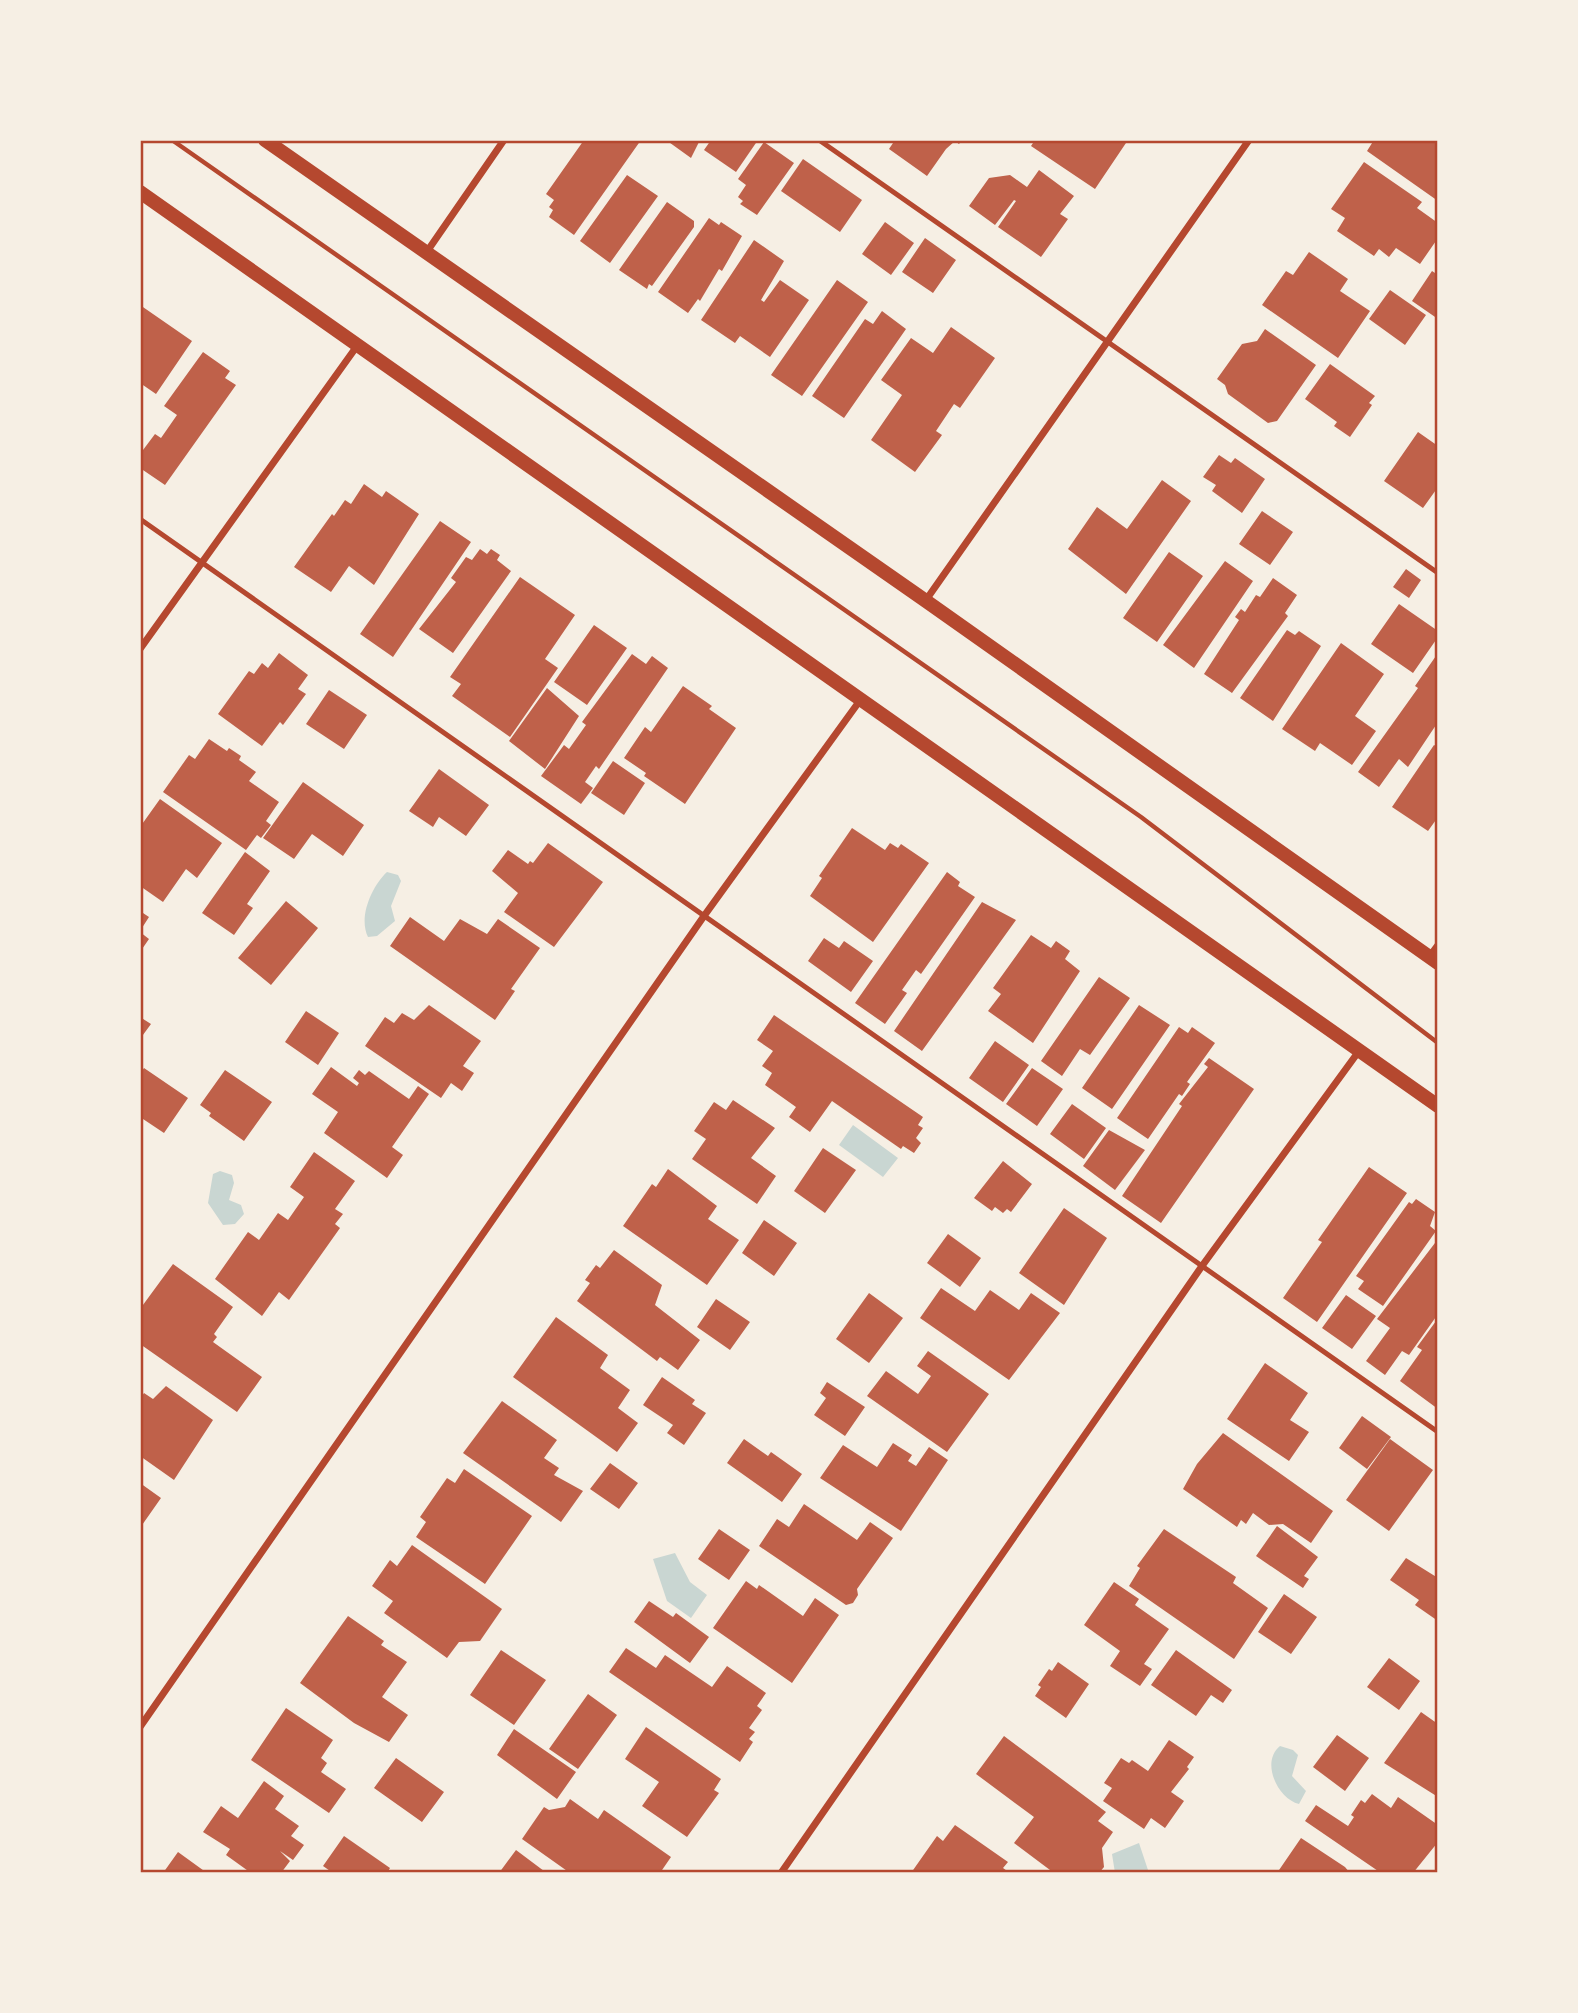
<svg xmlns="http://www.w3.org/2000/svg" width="1578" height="2013" font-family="'Titillium Web',sans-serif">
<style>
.water{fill:#c9d6d2}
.building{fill:#bf614a}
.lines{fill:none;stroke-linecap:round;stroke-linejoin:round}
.path{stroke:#b5482f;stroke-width:4.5}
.service{stroke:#b5482f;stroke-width:5}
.minor{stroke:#b5482f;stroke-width:7}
.secondary{stroke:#b5482f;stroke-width:14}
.neatline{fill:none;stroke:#b5482f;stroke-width:2.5}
</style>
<rect width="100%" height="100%" fill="#f6efe4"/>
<!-- water -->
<path class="water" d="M387,872l11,3 3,6 -10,25 4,15 -18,15 -9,1c-10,-20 4,-51 19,-65z
M853,1125l45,33 -15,19 -44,-32z
M220,1171l12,4 2,8 -5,17 12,5 3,9 -9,10 -12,1 -15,-22 5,-29z
M675,1553l15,29 17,13 -16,23 -24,-17 -14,-42z
M1280,1746l13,4 5,5 -6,21 14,15 -7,13c-21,-5 -39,-42 -19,-58z
M1139,1843l10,30h-34l-3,-19z"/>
<!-- building -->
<path class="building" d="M584,140h57l-67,95 -25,-18 4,-7 -4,-3 5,-7 -8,-6z
M666,140h34l-9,18z
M711,140h47l-22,32 -32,-22z
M895,140h67l-3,4 -4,-3 -9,8 -19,27 -38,-27z
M1035,140h93l-33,49 -64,-43z
M1374,140h64v61l-71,-50z
M764,142l30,21 -37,52 -17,-11 3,-3 -5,-4 8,-12 -8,-6z
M803,159l59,41 -22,32 -59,-41z
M1364,162l58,40 -5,6 21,15v15l-18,26 -24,-16 -7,9 -10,-8 -5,7 -37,-25 8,-13 -14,-9z
M1039,170l35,26 -14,18 8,5 -27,38 -43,-30 18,-26 -2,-1 -19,25 -26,-19 20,-28 21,-3 17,12z
M627,175l31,21 -48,67 -30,-22z
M667,202l27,19v6l-42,59 -3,-2 -2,5 -28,-19z
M709,218l10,7 2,-3 21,14 -20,35 -3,-2 -19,32 -2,-2 -10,14 -30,-21z
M885,222l29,21 -23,32 -29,-21z
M925,238l31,22 -23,33 -31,-21z
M754,240l30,21 -23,39 3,2 16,-22 29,20 -39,57 -30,-21 -5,7 -34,-23z
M1309,252l39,27 -8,12 30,20 -32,47 -76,-53 24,-34 7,4z
M1432,271l6,4v44l-26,-18z
M837,280l31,22 -66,94 -31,-21z
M1390,290l36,25 -21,30 -36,-26z
M140,305l52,36 -36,53 -16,-11z
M882,311l24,18 -62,89 -32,-22 53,-77 8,5z
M951,327l44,31 -35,50 -6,-4 -18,27 6,4 -27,37 -44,-32 31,-45 -21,-15 30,-42 22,15z
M1265,329l51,36 -39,56 -9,2 -40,-29 -3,-9 -8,-6 25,-35 15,-3z
M203,352l27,19 -5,7 11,7 -71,100 -25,-17v-14l15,-20 6,4 16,-23 -13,-9z
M1330,364l45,32 -6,7 3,2 -22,32 -16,-11 3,-4 -32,-23z
M1418,432l20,14v41l-15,21 -39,-27z
M1219,455l12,8 4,-5 30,21 -23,34 -30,-22 4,-6 -13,-8z
M1162,480l29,21 -65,93 -58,-45 29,-42 30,22z
M364,484l18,13 4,-6 33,23 -45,71 -25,-19 -18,26 -37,-25 38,-53 2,2 11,-16 6,4z
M1262,511l31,21 -23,33 -31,-21z
M440,521l31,21 -78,115 -33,-23z
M480,549l7,5 4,-5 9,6 -3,5 14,11 -58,82 -34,-24 37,-47 -5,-4 15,-21 6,3z
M1169,552l34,24 -46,66 -34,-24z
M1225,561l28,20 -59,87 -31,-23z
M1406,569l15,11 -12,18 -16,-11z
M520,577l55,38 -30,44 13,9 -48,69 -58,-41 9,-12 -11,-7z
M1273,578l24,17 -12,18 3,3 -56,77 -28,-19 35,-54 -4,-3 6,-8 4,3 11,-17 4,2z
M1399,604l39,27v6l-25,36 -42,-29z
M594,625l33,23 -40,57 -33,-23z
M1287,630l8,5 4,-4 22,15 -48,75 -33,-23z
M1341,643l43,31 -29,42 21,15 -24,34 -32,-22 -5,8 -33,-22z
M279,653l29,22 -10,14 8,5 -23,31 -3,-3 -18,24 -44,-32 31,-43 5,3 8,-11 6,5z
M1438,653v69l-30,45 -9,-8 -20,28 -21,-15 60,-84 -3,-2z
M632,654l14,10 6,-8 16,12 -69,101 -3,-3 -11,16 8,6 -12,16 -40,-28 23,-31 5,4 17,-24 -4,-3z
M683,686l29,20 -3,3 27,19 -51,76 -41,-28 2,-3 -22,-15 21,-31 6,5z
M547,688l32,28 -34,53 -36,-28z
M329,690l38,25 -23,34 -38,-25z
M209,739l18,12 2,-3 12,8 -2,4 17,12 -7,9 30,21 -13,19 5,4 -10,13 -4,-3 -11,15 -83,-58 26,-37 6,4z
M1434,745l4,2v70l-10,14 -36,-24z
M613,761l32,22 -21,32 -33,-22z
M439,769l50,36 -23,31 -27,-19 -6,10 -24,-16z
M303,782l61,43 -21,31 -31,-22 -18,25 -31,-21z
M160,799l62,44 -25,35 -11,-9 -23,33 -23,-16v-43l3,-5 -3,-2v-9z
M852,828l33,22 5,-7 8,5 3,-4 28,19 -56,79 -63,-46 12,-18 -3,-2z
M548,843l55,39 -49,65 -50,-35 14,-19 -26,-22 16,-21 20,14 2,-3 3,2z
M245,852l25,19 -23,33 6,4 -19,27 -32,-22z
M947,872l13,10 -2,4 17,11 -54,77 -5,-4 -14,20 5,3 -22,31 -30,-21z
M286,901l32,27 -47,57 -33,-27z
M982,902l34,18 -94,131 -28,-20z
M140,911l9,6 -9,14z
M410,917l34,24 16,-22 27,15 11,-15 42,29 -29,41 4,2 -20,29 -105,-74z
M140,932l9,7 -9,13z
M1031,935l20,13 5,-7 14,10 -5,8 15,12 -47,72 -45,-32 13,-17 -8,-6z
M824,938l15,10 5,-7 29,20 -22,31 -43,-31z
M1099,977l31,21 -40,57 -10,-6 -18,27 -21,-15z
M429,1005l52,36 -18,25 11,7 -12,18 -11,-8 -10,15 -76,-52 20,-29 9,6 8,-10 12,7z
M1139,1005l31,20 -58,84 -30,-21z
M306,1011l33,22 -21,32 -33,-23z
M774,1015l149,102 -5,8 5,3 -7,10 5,5 -7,10 -11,-7 -2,3 -69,-48 -22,31 -21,-15 7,-10 -31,-22 7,-12 -10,-7 11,-15 -16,-11z
M140,1017l11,7 -11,15z
M1179,1027l9,6 4,-6 23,16 -28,39 3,2 -8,12 -3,-2 -31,45 -31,-21z
M995,1041l34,24 -26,37 -34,-24z
M1209,1058l45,31 -93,134 -39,-27 60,-90 -3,-2 29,-37 -4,-3z
M331,1067l26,19 2,-3 -6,-5 6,-8 6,5 4,-4 40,28 9,-13 11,8 -37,53 11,8 -16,23 -63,-45 14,-21 -26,-18z
M144,1068l44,30 -24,35 -24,-16v-43z
M1032,1068l31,21 -26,37 -31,-22z
M225,1070l47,32 -28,39 -35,-25 2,-3 -11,-8z
M733,1100l42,28 -24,30 25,18 -19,28 -65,-45 14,-20 -12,-8 20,-29 12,8z
M1072,1104l34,24 -22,31 -34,-25z
M1109,1130l36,20 -30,40 -32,-24z
M823,1148l33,22 -31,43 -31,-22z
M314,1152l41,29 -20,28 8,5 -8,10 5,4 -51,72 -10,-8 -17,24 -47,-37 33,-47 11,8 19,-27 10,7 16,-23 -14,-10z
M1003,1161l29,23 -21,28 -4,-3 -4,4 -8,-6 -3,4 -18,-13z
M1369,1167l38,26 -90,129 -34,-24 39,-56 -4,-2z
M668,1169l49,37 -9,13 31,21 -32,45 -84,-59 29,-42 4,3z
M1416,1199l19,13 -5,14 6,5 -53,75 -25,-17 6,-8 -8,-5 53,-74 3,2z
M1064,1208l43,30 -43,67 -45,-32z
M764,1220l33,23 -23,33 -32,-23z
M948,1234l33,24 -21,29 -33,-24z
M1438,1239v75l-29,41 -7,-4 -17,24 -19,-14 24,-33 -13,-9z
M614,1250l48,35 -7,20 45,35 -22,30 -18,-13 -3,4 -80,-60 13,-18 -5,-3 11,-15 4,3z
M173,1264l60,43 -19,27 3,3 -4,5 49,35 -25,35 -97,-68v-35z
M941,1288l34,23 15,-21 29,20 12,-17 29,20 -51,67 -89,-62z
M869,1293l34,25 -34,45 -33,-24z
M1346,1295l30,21 -24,33 -30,-21z
M716,1299l34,23 -20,28 -33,-23z
M556,1317l52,38 -8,13 30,22 -12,18 20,15 -21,29 -104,-75z
M1436,1321l2,1v87l-38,-28 22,-31 -5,-3z
M928,1351l61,43 -42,58 -80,-56 19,-25 32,23 13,-18 -14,-10z
M1265,1363l43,30 -18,27 19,12 -20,29 -62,-42z
M662,1377l33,23 -3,4 14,9 -22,32 -17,-12 6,-8 -30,-20z
M827,1382l38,25 -20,29 -31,-21 12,-17 -6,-5z
M166,1386l47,34 -39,60 -34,-24v-57l4,-6 9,6z
M502,1401l55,39 -13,18 15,10 -5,7 29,16 -22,31 -98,-69z
M1362,1416l29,21 -24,32 -28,-21z
M1223,1433l110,78 -22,32 -28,-19 -14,1 -16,-12 -7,11 -5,-4 -4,7 -54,-38 14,-25z
M744,1439l24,17 3,-4 31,22 -20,28 -55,-39z
M1390,1439l43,31 -44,61 -43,-31z
M893,1443l19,12 -4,6 8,5 13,-19 19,13 -47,71 -81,-53 23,-33 34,22z
M610,1463l28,20 -19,26 -29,-20z
M464,1469l68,47 -47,68 -69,-47 10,-15 -6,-5 27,-39 8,5z
M140,1483l21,15 -21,30z
M804,1504l53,36 13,-18 23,16 -36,51 1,6 -5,8 -7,2 -87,-59 18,-27 12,8z
M1277,1526l41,31 -14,19 5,3 -6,9 -47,-32z
M719,1529l31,21 -21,30 -31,-21z
M1164,1529l72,48 -3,6 35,25 -34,51 -105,-73 11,-18 -3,-2z
M412,1545l90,64 -22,32 -21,1 -12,16 -63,-45 9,-12 -21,-15 18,-26 7,6z
M1406,1558l32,20v43l-23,-16 4,-5 -29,-20z
M746,1581l11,8 2,-4 44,31 12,-18 24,17 -47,68 -79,-55z
M1114,1582l25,17 -4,6 34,24 -25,35 8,5 -12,17 -30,-20 10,-15 -36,-26z
M1284,1594l33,23 -26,37 -33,-22z
M649,1601l24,16 3,-4 33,24 -19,26 -56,-41z
M348,1616l36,25 -3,4 26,17 -25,35 26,18 -19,27 -35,-19 -54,-40z
M626,1648l30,20 9,-13 47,32 15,-21 39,27 -9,13 5,4 -13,18 6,4 -6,7 4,3 -13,20 -131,-90z
M501,1650l45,30 -32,45 -44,-30z
M1176,1650l56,40 -9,13 -12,-8 -15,21 -45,-31z
M1389,1658l31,23 -21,29 -32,-23z
M1058,1662l31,22 -23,34 -31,-22 6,-9 -3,-2 11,-16 3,2z
M588,1694l29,21 -39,54 -29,-20z
M286,1708l47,32 -12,18 6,5 -6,9 25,17 -17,24 -78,-53z
M1421,1712l17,12v73l-54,-34z
M646,1727l75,52 -7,11 5,3 -32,44 -45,-31 17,-24 -34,-23z
M514,1729l62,43 -19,27 -60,-44z
M1337,1735l32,23 -24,33 -32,-24z
M1004,1736l102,76 -8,9 15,11 -11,16 2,19 -5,6h-45l-40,-30 20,-26 -58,-43z
M1169,1740l25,17 -7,10 2,2 -18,23 13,9 -19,27 -14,-10 -7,11 -41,-28 9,-13 -8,-5 17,-25 8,5 3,-3 16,11z
M396,1758l48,34 -22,30 -48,-34z
M264,1781l20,15 -9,13 24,17 -8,10 13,9 -11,15 -13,-9 10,10 -9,12h-30l-25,-18 4,-6 -27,-17 18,-26 17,12z
M1372,1794l19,14 7,-11 40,28v17l-25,31h-32l-76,-52 11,-16 32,21 6,-9 -3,-2 10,-15 4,3z
M570,1799l28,20 6,-9 67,47 -11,16h-90l-48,-34 22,-32 5,3 16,-3z
M955,1825l53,37 -5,6 7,5h-99l26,-37 6,5z
M344,1836l46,32 -3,5h-54l-10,-7z
M1301,1838l44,29 5,6h-73z
M516,1850l28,21 -2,2h-43z
M178,1852l29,21h-44z"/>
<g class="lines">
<!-- path -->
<path class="path" d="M172,140l969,677 297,226"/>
<!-- service -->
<path class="service" d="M819,140l619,433
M140,519l1298,913"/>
<!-- minor -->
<path class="minor" d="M426,253l78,-113
M926,600l323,-460
M140,649l217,-303
M1429,957l9,-12
M140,1727l564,-811 157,-217
M781,1873l421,-607 157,-215"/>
<!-- secondary -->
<path class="secondary" d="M265,140l661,461 512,362
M140,192l1298,914"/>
</g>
<!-- border -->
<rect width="1578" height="2013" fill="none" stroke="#f6efe4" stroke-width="284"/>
<rect x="142" y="142" width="1294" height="1729" class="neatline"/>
</svg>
